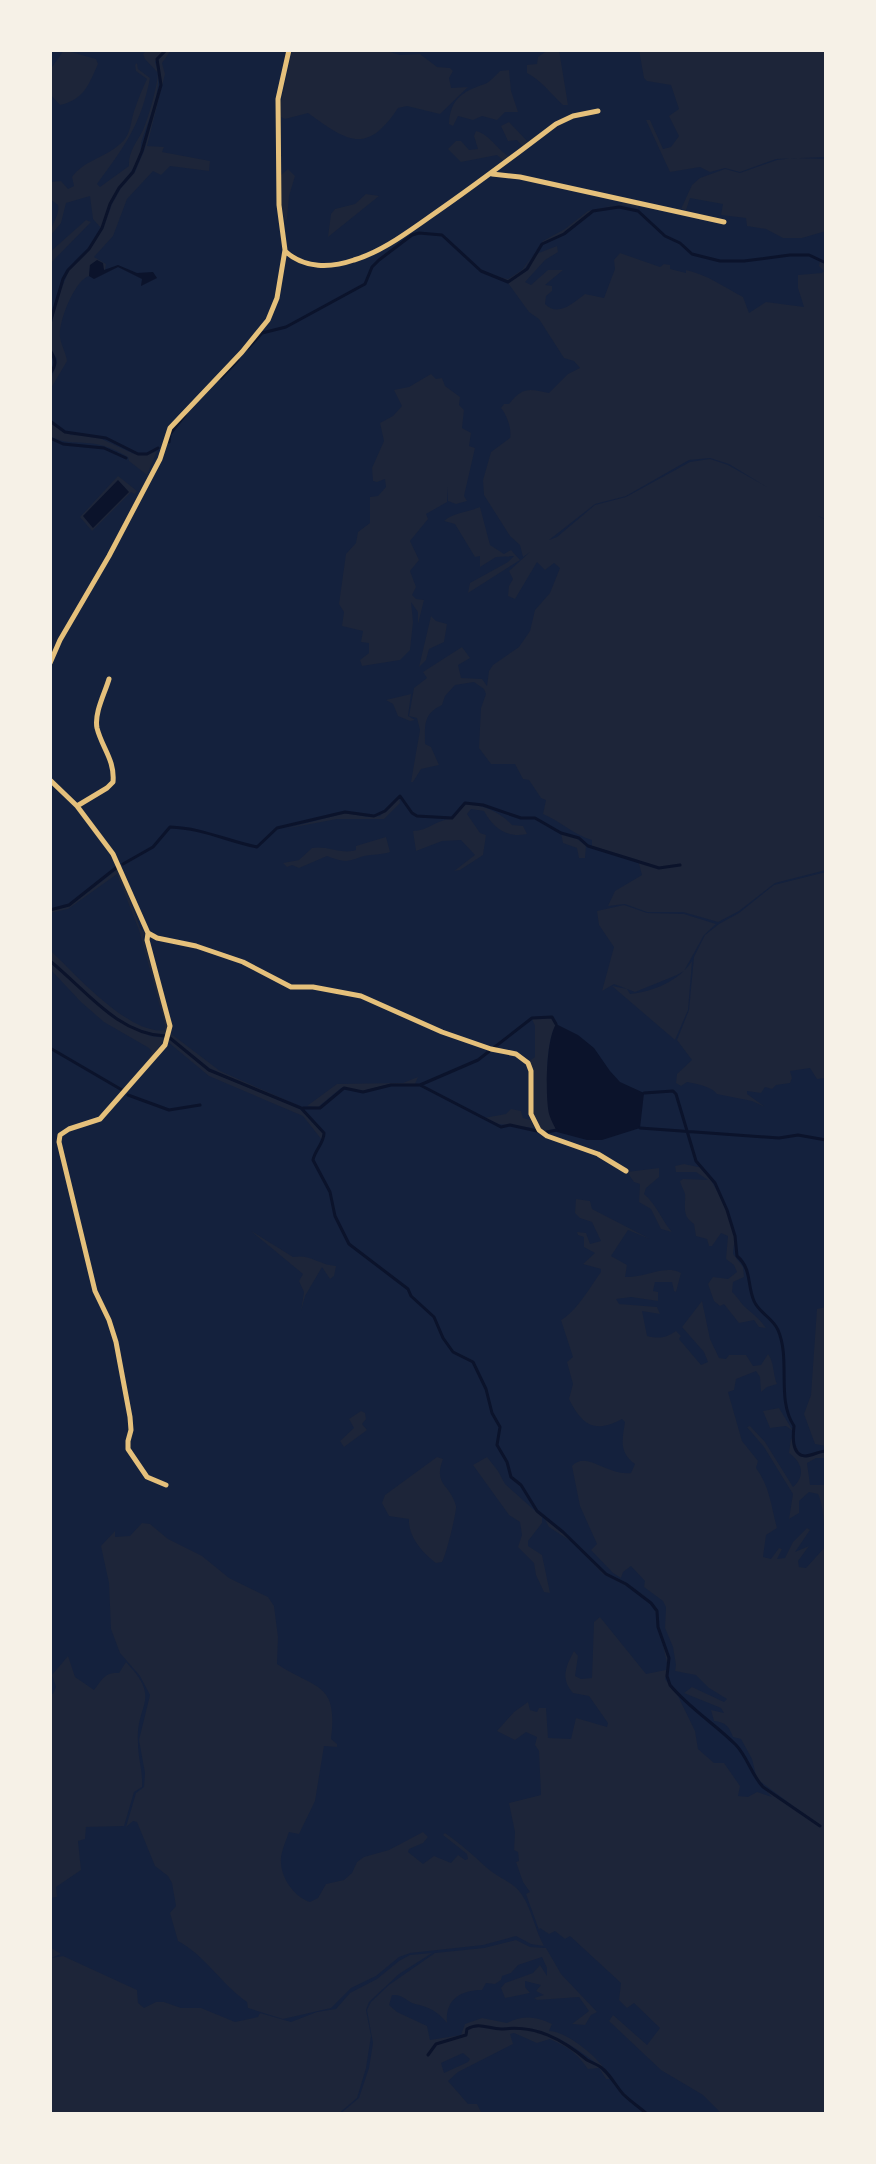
<svg xmlns="http://www.w3.org/2000/svg" width="876" height="2164" font-family="'Public Sans',sans-serif">
<style>
.green{fill:#1d2539;fill-rule:evenodd}
.water{fill:#0b132b}
.lines{fill:none;stroke-linecap:round;stroke-linejoin:round}
.stream{stroke:#0b132b;stroke-width:3}
.minor{stroke:#e5c07b;stroke-width:5}
</style>
<rect width="100%" height="100%" fill="#14213d"/>
<!-- green -->
<path class="green" d="M64,50l32,9 2,5c-9,20 -14,36 -38,41l-10,-11v-24z
M147,50h17l-9,12c10,26 -6,55 -14,81 1,23 -22,40 -31,59 -4,8 -5,17 -9,26l-8,-9 -3,-23 -24,7 -5,20 -11,13c0,-12 10,-19 8,-31l-8,-6v-17l11,-1 7,8 6,-3 -2,-9c11,-16 34,-20 48,-33 10,-8 10,-18 13,-29 2,-8 10,-28 14,-36l-11,-8 -1,-6 2,-2 1,6 12,9c-9,47 -26,69 -53,106l3,3 29,-21c-1,-14 8,-24 14,-36 6,-14 14,-43 15,-57l-13,-14 -2,-5z
M168,50h3l-9,13 3,11 -18,72 17,1 -2,5 48,9 -1,10 -39,-5 -9,9 -8,-4 -26,28 -14,37 -19,21 12,7 -1,6 -15,-5 -1,11c-14,4 -31,46 -29,61 1,8 6,16 7,24l-17,29c0,-15 6,-18 7,-31l-7,-11v-17l7,-31 12,-30 21,-21 13,-20 9,-25 9,-16 14,-16 9,-21 18,-66 -4,-25z
M292,50h91l17,5 20,-1 17,13 13,1 3,3 -4,7 2,10 17,-1 -28,27 -33,-8 -9,2c-31,47 -50,34 -90,5l-23,6 -4,-2v-15z
M548,50h11l9,55h-5c-12,-11 -22,-25 -36,-32v-8l10,-1 1,-7z
M639,50h187v107l-50,2 -36,13 -15,-4 -15,4 -10,-5 -30,5 -24,-52h4l13,29 8,-2 8,-11 -10,-20 10,-7 -8,-24 -24,-4 -3,-3z
M509,70l2,21 7,21h-13l-8,8 -15,-4 -9,4 -15,-4 -5,10 -4,-2c1,-25 14,-33 36,-40 5,-2 11,-9 15,-13z
M509,122l19,20 -5,5 -6,-7 -9,1 -7,-15z
M476,131c15,4 20,18 34,26l-6,4 -7,-6 -36,7 -13,-13 8,-8h5l8,9 9,-1 -4,-13z
M794,158l32,1v72l-24,7h-19l-17,-9 -19,-3 -1,-8 -25,-3 2,-11 -33,-6 -4,12 -5,-1 11,-24 8,-7 25,-9 15,4 37,-13z
M288,169l7,7 -6,20 -2,23 -2,2 -4,-17v-29z
M366,194l13,2 -51,41 3,-23 4,-5 20,-5z
M630,202l9,2 -1,5c-29,-13 -53,7 -74,24 -7,5 -16,6 -23,12 -14,13 -12,27 -33,36l-9,-4 9,2 14,-9 21,-29 22,-12 23,-18z
M86,220l5,2 -41,42v-12z
M557,246l1,6 -13,8 -20,22 6,3 17,-15h15l-18,15 7,1v5l-6,5 -1,8c13,13 27,0 40,-10l19,4 11,-29 -1,-9 6,-7 40,14 4,-3 6,1v4l16,4v-3c22,5 38,17 57,27l6,16 17,-11 38,5 -6,-19v-13l24,-2 2,-2 -5,-5 1,-5 6,3v255l-8,-3 8,4v350l-51,13 -36,28 -21,11 -35,-10h-36l-22,-8 -17,2 7,-15 27,-16 -4,-15 -46,-14v-6c-18,-5 -32,-19 -49,-26l3,-14 -5,-2 -12,-18 -6,-1 -8,-15h-24l-12,-16 2,-40 5,-14 -2,-5 -10,-7 -19,3 -10,11 -3,9c-19,9 -17,20 -17,39l6,3 8,18 -18,4 -8,13h-2l9,-52 -3,-12 -8,-2 5,-28 13,-10 -4,-6 39,-25 8,11 -12,7 3,13 21,1 5,7 2,-15 4,-6 26,-18 11,-16 5,-21 15,-17 10,-25 -6,-5 -9,7 -8,-8 -22,37 -7,-3 1,-10 4,-7 -4,-8 21,-19 -7,5 -3,-12 -10,-9 -26,-41 -1,-15 8,-28 19,-14c2,-8 -3,-23 -9,-30l3,-4h5c14,-18 21,-15 40,-11l19,-19 12,-6 -6,-7 -10,-3 -25,-39 -10,-7 -21,-29 21,-14 7,-15zM710,458l19,6 38,23 -39,-22 -18,-6 -20,3 -64,35 -31,8 -38,32 -8,3 46,-36 31,-8 63,-36z
M431,374l5,5 6,-1 3,8 15,11 -1,8 5,5 -2,18 9,5 -2,13 6,2 -11,48 3,5 -11,3 -8,-3v-14l-1,15 -21,12 2,5 -18,22 9,19 -9,11 6,16 -4,8 4,4 8,1 -6,24v-12l-7,-10 2,20 -3,28 -10,10 -38,6 -2,-6 9,-7v-10l-8,-1 2,-11 -21,-5 2,-14 -5,-8 7,-50 10,-11 2,-11 12,-9v-26l8,-1 8,-9 -1,-8 -8,3 -4,-1 -1,-13 12,-27 -4,-18 13,-7 9,-10 -8,-16 15,-3z
M50,422l21,13 24,1 39,18 13,1 10,-4 -10,24 -18,-14 -1,-4c-10,-6 -21,-11 -32,-13 -18,-3 -29,1 -46,-8z
M118,476l19,15 -2,3 -4,-2 -39,39 -12,-14z
M480,507l10,38 14,9 7,-4 9,10 -52,33 2,-10 38,-21 6,-6 -18,1 -16,10v-11l-5,1 -20,-33 -11,-3c8,-8 25,-9 36,-14z
M431,616l5,5 11,3c-1,6 -2,12 -3,18l-15,7 -3,11 -7,7z
M411,694l-3,22 7,4 -5,1 -12,-5 -5,-12 -7,-4z
M397,798h2l1,5 -16,16h-47l-53,10 61,-16 23,4 12,-1z
M465,803c19,3 34,8 47,22l11,1 4,8c-20,4 -33,-5 -43,-23l-13,-2 -4,5 13,19 6,2 -3,20 -23,15 -6,1 21,-16 -14,-15 -19,1 -26,10 -3,-20c15,0 26,-13 39,-12z
M561,833l14,4 11,9 -1,12h-6l-2,-10 -14,-5z
M386,837l4,15c-8,3 -18,2 -26,4 -18,6 -18,7 -37,0l-28,12 -7,-3 -5,2 -4,-4 16,-3 13,-12c15,-3 30,7 44,2v-4z
M119,868l21,60 5,5 -2,5 25,87 -2,9c-48,1 -81,-47 -116,-74v-10c24,23 80,86 115,80v-5l-26,-95 -22,-56 -49,35 -18,4v-2l20,-5z
M826,872v206l-9,1 -7,-11 -20,3 2,7 -2,5 -14,2 -4,4 -7,-2 -4,6 -14,-2v3l18,13 -13,-6 -35,-7c-6,-8 -21,-10 -30,-12l-6,4 -5,-3 1,-9 15,-14 -15,-20 12,-30 5,-53 11,-22 14,-11 20,-11 35,-28z
M624,905l23,8 37,1 32,10 -12,11 -20,36 -7,4 -42,17 -21,-8 -12,7 12,-44 -15,-22 -2,-14z
M692,961l-4,49 -13,30 -63,-54 15,3 3,5c23,-2 50,-14 62,-33z
M50,962l59,53 41,21 16,2 -23,31 9,-17 -3,-4 -45,-26 -23,-20 -31,-33z
M546,1016l5,1 5,8c-12,18 -12,86 1,104l-16,2 -9,-17 -3,-53 6,-4v-31l-3,-7z
M170,1033l50,38 82,36 -10,-2 -83,-37 -40,-32z
M169,1039l40,32 91,38 23,24 -1,7 -19,-24 -94,-40 -41,-34z
M418,1077l-3,7h-25l-27,7 -22,-3 -23,19 -11,-1 30,-22 66,-1z
M511,1109l10,2 2,7 8,2 3,8 -35,-4 -15,-6 22,-4z
M684,1164l19,4c10,12 33,58 32,73 -1,4 -2,8 -2,13l10,13 1,10 -11,5 -1,10c6,5 8,11 14,16 9,8 12,9 20,20l-7,-1 -5,-7 -15,3 -15,-19 -4,2 -6,-5 -6,-17 5,-7 15,2 9,-7 -3,-7 -8,-6 2,-23 -7,-3 -9,13h-3l-2,-7 -11,-3 -2,-12c-13,-8 -8,-19 -9,-30 -1,-4 -4,-8 -5,-13l3,-2 25,1 -12,-8h-20l-1,-6z
M659,1168v9l-13,11 -2,6c13,11 18,27 28,38l-11,-3 -10,-20 -12,-7 1,-18 -6,-2 -7,-10z
M576,1199l14,2 2,8 58,30 -22,-9 -17,26 16,9 -2,12c20,1 41,-13 56,-4l-5,19 -2,-1 -2,-9h-17l-2,9 5,1v9l-27,-4 -15,2 3,5 38,3 3,7 -18,-3 5,25c12,3 19,2 29,-5l5,5 -2,3 22,26 7,-3 -4,-10 -22,-25 20,-26 8,38 9,19 7,1 3,-4h17l7,11 8,-1 7,-11c6,7 5,21 9,30l-10,3 -6,5 -1,-15 -4,-6 -20,8 -2,11 -6,2 14,49 16,20 -2,7c14,19 15,38 21,60l-11,7 -3,22 8,2 8,-11 3,1 -5,10 8,-1 8,-16 14,-14 3,2 -15,22 14,-6 -11,15 1,6 7,1 20,-22c-2,-14 -2,-41 -8,-52l-9,-2 -10,9v12l-10,6 4,-25 -29,-47 -17,-20 3,-1 15,16 28,45c13,-11 9,-25 -4,-34l2,-15 10,17 5,2 20,-6v7h-10l-9,5 3,22h16v629h-104l-19,-19 -42,-25 -52,-49 4,-6 34,30 13,-17 -26,-25 -7,5 -8,-8 2,-17 -51,-47 -5,3 -10,-8 -6,3 -9,-6 -1,2 -13,-36 4,-2 -7,-10 -7,-20 3,-1 -1,-9 -4,-2 1,-18 -6,-29 32,-8 -2,-44 -4,-6 2,-8 -11,-5 -11,8 -18,-9 17,-19 14,-10 2,8 7,2 2,-4h7l2,30 23,1 5,-21 31,9 1,-4 -19,-27 -16,-3c-13,-14 -7,-27 1,-42l4,5 -3,20 6,3 11,-1 2,-56 6,-5 46,57 20,-4 1,-7 -12,-53 -6,-8 -20,-15 -26,-13 -31,-32 -23,-15 -4,-8c21,13 36,33 55,50 15,14 44,19 55,39 3,8 2,16 6,24 7,16 9,31 4,47l13,17 17,35 3,18 16,14h10l16,23 -2,10 10,1 9,-5 15,5 -16,-17 56,40 -55,-41 -5,-20 -11,-20 -8,-2c-4,-11 -8,-15 -19,-16l-3,-11 13,3 -3,-5 -37,-15 8,-6 32,15 3,-3 -18,-11 -13,-13 -21,-4 1,-6 -3,-18 -8,-19 1,-21 -3,-6 -19,-14 1,-6 -14,-15 -8,6 -2,6 -8,-5 -22,-23 6,-6 -17,-38 -8,-40c15,-16 34,10 59,7l4,-9c-16,-12 -13,-23 -10,-42l-3,-3c-28,15 -40,6 -53,-20l4,-15 -6,-22 6,-5 -12,-37c16,-9 29,-33 40,-48v-3l-18,-5 12,-11 -11,-6v-10l-6,-2 -1,-3 9,1 4,11 11,-3 -9,-19 -12,-4 -5,-5z
M251,1231l42,26c18,-3 26,8 43,9l-2,10 -4,3 -8,-12 -17,29 -4,15 3,-19 -5,-11 4,-7z
M826,1307v139l-11,-2 -11,-30 7,-19 6,-86z
M779,1408l14,23 -7,-5 -16,2 -7,-17z
M361,1411l4,2 1,6 -4,5 5,6 -23,17 -4,-6 14,-13 -5,-9z
M437,1457l6,2c-10,27 7,24 13,47 1,5 -10,50 -14,56l-6,1c-13,-10 -28,-26 -27,-44l-20,-3 -7,-13 3,-8z
M487,1457l11,14 7,13 37,33v6l-14,18v5l14,9 8,38 -6,-1 -8,-17 -2,-12 -16,-16 4,-12 -2,-13 -11,-7 -36,-50z
M142,1523l8,1 18,15 34,17 27,22 39,19 6,9 4,31 -1,27c40,26 61,18 54,75l6,5v3l-13,-1 -9,55 -16,33 -10,-2c-3,9 -9,21 -8,31 1,17 14,34 29,39l8,-4 8,-14 18,-4 8,-7 5,-11 7,-5 25,-7 34,-18 5,5 -5,6 -14,6 -1,3 15,12 11,-8 17,7 7,-8 7,5 3,-1 -1,-5 -24,-19 2,-2c16,11 29,23 42,35 11,10 27,14 35,27 10,15 13,35 22,51l-13,-2 -15,-8 -33,9 -73,8 -11,4 -23,19 -25,12 -20,20 -48,11 -35,-11 -1,-6c-26,-18 -41,-46 -69,-61l-8,-28 6,-7 -4,-23 -4,-7 -13,-10 -18,-44 -4,-1 -7,6 10,-34 8,-6 1,-14 -6,-33 11,-45 -10,-19 -20,-23 -9,-24 -2,-46 -8,-37 14,-15v6l15,-1z
M68,1656l7,21 19,13c8,-10 10,-18 25,-17l7,-11c37,39 9,41 12,81 0,15 5,28 4,44l-8,5 -10,34 -38,1 -1,12 -7,2 3,29 -25,17 1,10 -7,1v-204h3l3,-7 -4,-12z
M516,1940l14,7 16,1 15,26 36,38 -6,3 -6,10 -13,-1 17,-13 -10,-14 -42,3 -3,-2 10,-3 -8,-4 5,-6 -16,-4v6l5,6 -25,5 -4,-10 4,-5 28,-10 7,-8 7,11v-8l-5,-11 -24,8 -7,8 -9,3 -1,4 -6,4 -9,-1 -4,7c-22,0 -37,10 -35,33 -9,-11 -17,-16 -32,-19 -9,-3 -12,-10 -23,-9l-3,10 8,7 30,14 3,14 31,-5 4,-11 17,-6 25,5c16,-8 29,-7 45,1l-3,7c18,0 53,29 61,46 -12,-15 -36,-30 -52,-39 17,14 38,23 52,41h-4l-7,-11 -11,1c-12,-17 -19,-21 -38,-30l-13,4 -23,-10 -4,1 3,10 -55,28 -10,9 20,23h9l5,10h-142l19,-16 10,-30 4,-25 -6,-33 4,-8 18,-17 46,-32 49,-5zM463,2053l7,6 -2,3 -24,11 -3,-10z
M50,1947l11,7 -10,4 12,-2 74,34 1,13 6,5 12,-6h8l17,6h20l34,14 23,-5 2,-4 31,9 26,-10 19,-3 14,-16 27,-14 22,-18 11,-6 22,-2 -33,21 -30,28 -3,8 5,26 -5,32 -9,30 -19,16h-288z"/>
<!-- water -->
<path class="water" d="M97,260l6,3 1,7 14,-5 19,8 16,-1 4,6 -16,8 1,-7 -24,-12 -24,12 -5,-3 1,-11z
M118,480l11,12 -36,36 -10,-12z
M556,1024l22,11 16,13 16,23 10,11 24,11 -4,35 -38,12h-15l-30,-8c-2,-5 -6,-11 -8,-18 -4,-19 -3,-74 7,-90z"/>
<g class="lines">
<!-- stream -->
<path class="stream" d="M50,323l13,-44 5,-9 21,-21 13,-21 8,-24 9,-16 14,-16 9,-21 19,-66 -4,-26 9,-9
M248,348l14,-15 24,-6 79,-43 7,-17 7,-7 33,-25 7,-2 23,2 39,36 27,11 19,-13 15,-25 22,-10 29,-23 26,-4 19,4 27,25 15,7 12,11 28,7h24l46,-6h19l17,8
M50,350c6,10 7,14 0,24
M221,378l17,-18
M50,421l15,11 41,6 32,16h9l11,-6
M50,438l13,6 41,4 22,10
M169,442l1,-8 15,-19
M123,864l30,-17 17,-20c32,1 57,14 87,20l20,-19 68,-16 29,4 11,-5 15,-15 12,17 5,3 35,2 13,-15 18,2 38,13h14l26,15 18,5 9,8 71,22 21,-3
M50,910l19,-5 48,-38
M50,961c35,28 67,73 115,75
M170,1038l39,32 92,38 23,25c0,10 -9,17 -11,27l17,32 5,24 14,28 59,45 3,7 23,21 9,21 10,14 20,10 13,27 6,24 8,14 -3,18 10,17 4,15 10,8 16,26 26,21 43,42 20,10 25,19 6,8 1,16 11,31 -2,18 3,9c19,23 45,39 66,60 12,13 15,29 27,42l57,39
M50,1048l72,42
M420,1085l58,-25 54,-42 20,-1 4,7
M644,1093l29,-2 3,3 20,67 19,22 12,27 8,26 2,20c15,13 10,29 17,45 5,12 19,17 24,29 13,30 -2,69 16,96 -1,9 -3,29 11,30 6,0 15,-5 21,-5
M128,1095l41,15 31,-5
M303,1108h17l24,-20 19,4 28,-7h29l81,42 9,-2 27,6
M640,1128l139,10 19,-3 28,5
M547,1132l10,-2
M428,2055l8,-11 30,-9 1,-6c13,-8 23,1 36,0 33,-4 59,10 84,31 5,3 12,5 16,9 8,7 13,17 20,25 7,7 16,13 24,20"/>
<!-- minor -->
<path class="minor" d="M492,174l28,3 204,45
M285,251c19,18 46,17 69,9 27,-8 51,-26 74,-42 44,-30 86,-62 128,-94l17,-8 25,-5
M50,663l10,-23 49,-84 51,-97 10,-31 72,-76 26,-32 9,-22 8,-48 -6,-45 -1,-106 11,-49
M50,780l27,26 36,48 35,79 9,5 39,8 47,16 48,25h22l48,9 81,36 49,17 25,5 12,9 3,8v43l8,16 8,6 51,18 28,17
M77,806l30,-18 6,-6c2,-22 -11,-34 -16,-54 -3,-15 8,-35 12,-49
M148,933l-1,7 23,86 -5,19 -65,74 -31,10 -9,6 -1,7 36,149 14,29 7,22 14,75 1,13 -3,11v8l19,28 19,8"/>
</g>
<!-- border -->
<rect width="876" height="2164" fill="none" stroke="#f6f1e7" stroke-width="104"/>
</svg>
